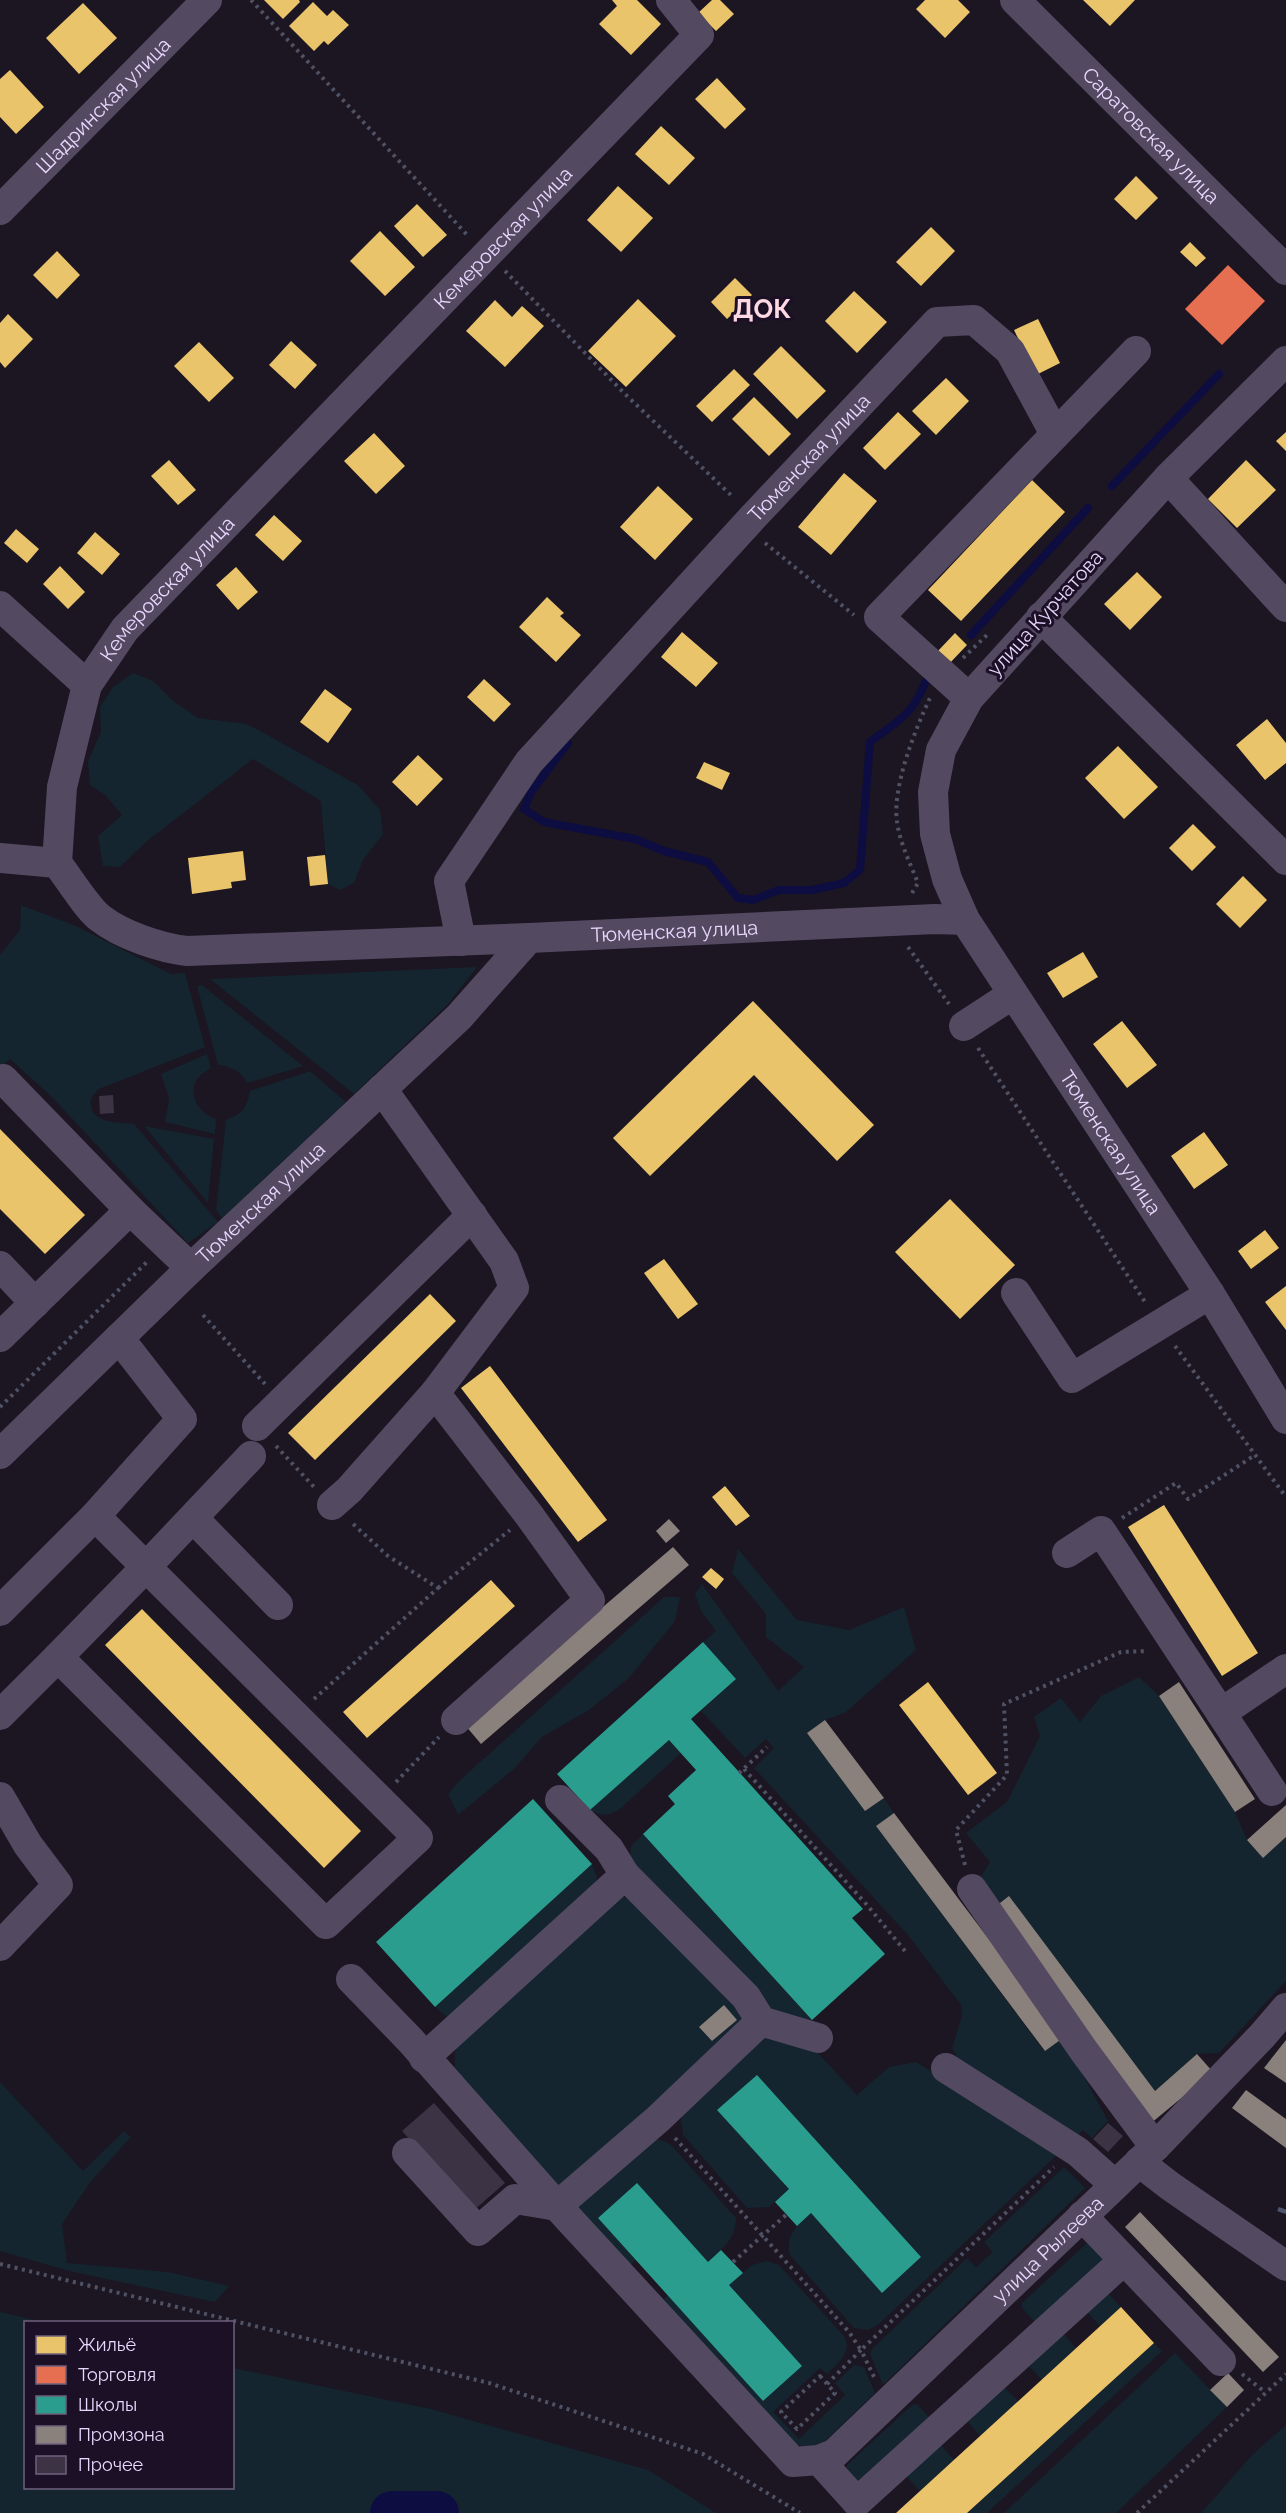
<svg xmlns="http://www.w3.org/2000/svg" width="1286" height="2513" font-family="Raleway,sans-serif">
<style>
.green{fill:#14252f}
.homes{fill:#e9c46a}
.shops{fill:#e76f51}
.schools{fill:#2a9d8f}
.industry{fill:#8a817c}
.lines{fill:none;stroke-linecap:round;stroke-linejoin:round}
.stream{stroke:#0d0d41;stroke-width:8}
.river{stroke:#0d0d41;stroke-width:44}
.building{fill:#3c3344}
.path{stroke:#4f5264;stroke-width:4;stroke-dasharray:3 4.5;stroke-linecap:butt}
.minor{stroke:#534a62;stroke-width:30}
.rail{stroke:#4d556e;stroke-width:4.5;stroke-dasharray:9 8;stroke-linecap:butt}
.labels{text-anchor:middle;stroke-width:6;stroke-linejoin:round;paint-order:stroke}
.street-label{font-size:20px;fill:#e9d7fe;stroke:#1c1027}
.district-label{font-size:26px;font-weight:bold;fill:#fed9e3;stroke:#1c1027}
</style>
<rect width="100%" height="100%" fill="#1c1522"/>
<!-- green -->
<path class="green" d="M133,673l20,8 20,20 25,17 49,6 111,61 22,25 3,24 -20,26 -9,23 -14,7 -12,-6 -7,-83 -68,-42 -107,83 -26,25 -17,-1 -5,-30 24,-21 -16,-19 -16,-11 -2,-24 13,-29 -1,-25 13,-20z
M21,905l55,21 95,48 14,-1 20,74 -106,42c-5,5 -10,10 -8,17 3,18 29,16 43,18l84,98 -30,21 -136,-146 -42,-38 -10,9v-113l20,-25z
M477,967l-29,37 -94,90 -144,-115z
M202,985l101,81 -56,17c-7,-13 -16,-16 -29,-18l-21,-79z
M207,1054l4,14c-4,3 -10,5 -12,9 -14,15 1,38 17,42l-1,15 -50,-12 4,-24 -8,-24z
M310,1071l36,31 -124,116 -6,-8 10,-90c17,-7 20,-10 24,-29z
M144,1126l70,13 -6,64z
M738,1549l59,71 52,10 55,-23 12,43 -70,62 -21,8 40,91 19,-13 10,15 -17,13 167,225 19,-13 45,83 -16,17 -9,-8 -8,8 -117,-79 -6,-11 10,-32 -1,-11 -53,-70 -154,-167 20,-20 -8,-9 -21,19 -44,-47 35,-32 -33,-37 13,-11 -15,-20 -6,-17 7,-10 76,107 26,-24 -38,-30v-23l-34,-41z
M664,1597h16l-5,24 -46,57 -40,32 -47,27 -28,32 -56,46 -10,-21 12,-14z
M1139,1677l20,19 76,116 12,28 16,17 23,-20v144l-67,72 -22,1 -42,37 -176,-211 11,-18 -24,-29 41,-31 33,-66 -6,-19 27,-19 19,24 21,-26z
M669,1740l12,13 -60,55c-12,8 -18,9 -31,2z
M643,1834l169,186 -15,4 -17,-5 -150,-159 1,-14z
M592,1864l5,13 -2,12 -135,123 -13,5 -12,-10z
M623,1897l16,6 106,112 -3,12 -184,165 -103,-122v-18l9,-19z
M771,2032l31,10 16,11 39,42 32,-28 27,-5 145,89 -183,174 -10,5 -14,-2 -64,-73c-5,-20 6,-29 21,-42l71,79 39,-35 -164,-182 -39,35 71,79 -20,18 -22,1 -64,-73 -3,-23z
M0,2082l83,89 41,-40 7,6 -40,44 -29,43 5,39 101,9 61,14 -14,16 -146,-31 -69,-20z
M651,2138l13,3 8,5 64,72c0,21 -13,30 -28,44l-72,-78 -38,34 38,42 -6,5 -48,-47 -5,-13z
M1064,2167l21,21 -202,197 -13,-31 2,-5 95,-91 9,9 17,-15 -9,-10z
M1087,2243l17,17 -65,60 -5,1 -12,-13v-5z
M767,2261l12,4 65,71c9,17 -6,27 -17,38l-7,-6 -47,44 26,27 46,-44 -10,-12 19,-18 10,2 11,26 -52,50 -16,4 -20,-4 -124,-143 5,-5 95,106 39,-35 -73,-81 23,-20z
M1108,2293l13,14 -21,19 -13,-14z
M0,2312l43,10h-17v166h206l1,-120 198,41 217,61 68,43h-716z
M1063,2333l13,15 -34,32 -14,-15z
M1154,2343l8,8 -175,162h-20z
M1175,2353l52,54 -111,106h-112z
M1004,2387l14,14 -38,35 -12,-14z
M917,2404l11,12 1,6 -70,60 -12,-13v-4l65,-60z
M1286,2425v88h-85l52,-59z
M941,2445l13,15 -34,31 -14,-15z"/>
<!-- homes -->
<path class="homes" d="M264,0h35l1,2 -17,17z
M612,0h25l24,24 -30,31 -32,-31 18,-18z
M712,0h8l14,14 -18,17 -18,-18z
M925,0h33l12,12 -25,26 -29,-29z
M1083,0h52l-25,26z
M313,2l14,14 6,-6 16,15 -21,20 -4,-4 -10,10 -25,-25z
M83,3l34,35 -38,36 -33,-36z
M10,70l34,37 -28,27 -16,-17v-38z
M717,78l29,31 -21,20 -30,-30z
M661,126l34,32 -26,27 -34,-31z
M1136,176l22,22 -22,22 -22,-21z
M618,186l35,32 -32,34 -34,-32z
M417,204l30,31 -24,22 -29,-31z
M931,227l24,24 -34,35 -25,-24z
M380,231l35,36 -30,29 -35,-35z
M1190,242l16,16 -10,9 -16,-15z
M57,251l23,24 -23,24 -24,-24z
M735,278l17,17 -25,24 -16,-17z
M854,291l33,31 -30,31 -32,-32z
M638,299l38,37 -50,51 -38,-36z
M495,300l17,17 10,-11 22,20 -39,41 -39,-36z
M8,314l25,25 -28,29 -5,-6v-39z
M1038,319l22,44 -24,12 -22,-45z
M291,341l26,24 -22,24 -26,-24z
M199,342l35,36 -25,24 -35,-36z
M781,346l45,45 -29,28 -44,-45z
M734,369l16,16 -38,37 -16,-16z
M946,378l23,23 -33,34 -24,-24z
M754,397l37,37 -22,22 -37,-37z
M898,412l23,22 -36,36 -22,-22z
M1286,432v19l-10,-10z
M374,433l31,33 -29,28 -32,-33z
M169,460l27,30 -18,15 -27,-29z
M1246,460l30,30 -39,38 -29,-29z
M844,473l33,28 -46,54 -33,-28z
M1032,480l33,32 -104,109 -33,-31z
M658,486l35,33 -38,41 -35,-33z
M274,515l28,26 -19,20 -28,-26z
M16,529l23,20 -12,14 -23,-20z
M95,532l25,22 -18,21 -25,-22z
M60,566l25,26 -17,17 -25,-25z
M236,567l22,25 -20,18 -22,-25z
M1137,572l25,25 -32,33 -26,-26z
M547,597l17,16 -4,3 21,19 -25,27 -37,-35z
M682,632l36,31 -22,24 -35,-30z
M955,633l12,12 -18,19 -12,-12z
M484,679l27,25 -17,18 -27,-25z
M325,689l27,20 -24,34 -28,-21z
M1267,719l19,24v20l-21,17 -29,-35z
M1118,746l40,41 -34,32 -39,-41z
M418,755l25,24 -26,27 -25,-24z
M704,762l26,11 -8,17 -26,-12z
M1193,824l23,23 -24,24 -23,-23z
M243,851l3,29 -15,2 1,6 -40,6 -4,-36z
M325,855l3,29 -18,2 -3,-29z
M1243,876l24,24 -27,28 -24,-24z
M1083,952l15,25 -35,21 -16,-25z
M753,1001l121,124 -37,36 -83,-86 -104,101 -37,-38z
M1122,1021l35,44 -30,23 -34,-44z
M0,1129l85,86 -40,39 -45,-45z
M1204,1132l24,33 -34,24 -23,-33z
M950,1199l65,66 -55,54 -65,-67z
M1265,1230l14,18 -28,21 -13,-18z
M664,1259l34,45 -20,15 -34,-46z
M1286,1286v44l-21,-28z
M430,1294l26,27 -141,139 -27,-27z
M490,1366l117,154 -29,22 -117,-154z
M725,1486l25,30 -14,10 -24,-29z
M1164,1505l94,148 -36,23 -94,-149z
M711,1568l13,11 -8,10 -14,-12z
M491,1580l24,26 -148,132 -24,-26z
M142,1609l219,222 -37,37 -219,-223z
M928,1682l69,91 -29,22 -69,-90z
M1121,2307l33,36 -187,170h-71z"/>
<!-- shops -->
<path class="shops" d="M1228,265l37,36 -43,44 -37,-36z"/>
<!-- schools -->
<path class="schools" d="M703,1642l33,37 -45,40 172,190 -11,9 33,36 -73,66 -169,-186 32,-30 -7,-8 28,-26 -27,-30 -79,70 -33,-36z
M533,1799l59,65 -157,143 -59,-65z
M757,2075l164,182 -39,36 -71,-80 -14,13 -22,-24 14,-13 -72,-79z
M637,2183l71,79 13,-12 22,23 -14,12 73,81 -39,35 -165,-183z"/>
<!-- industry -->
<path class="industry" d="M669,1519l11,12 -14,12 -10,-12z
M673,1547l16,18 -208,179 -16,-19z
M1179,1682l76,117 -20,13 -76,-116z
M825,1720l59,78 -19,13 -58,-78z
M1286,1805v32l-23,21 -16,-18z
M894,1813l169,225 -18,13 -169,-225z
M1009,1896l146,195 42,-37 16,18 -63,52 -159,-214z
M724,2005l13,15 -25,21 -13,-14z
M1286,2040v43l-22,-15z
M1246,2090l40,29v29l-54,-40z
M1140,2212l139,145 -16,15 -138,-145z
M1228,2373l16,17 -17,17 -17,-17z"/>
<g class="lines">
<!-- stream -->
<path class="stream" d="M1112,486l107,-112
M971,635l117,-127
M568,743l-37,49 -7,17 20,13 91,17 29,12 44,11 30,36 15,2 26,-10h33l32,-7 16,-13 10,-128c29,-22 41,-25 56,-61"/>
<!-- river -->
<path class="river" d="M392,2513h45"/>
</g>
<!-- building -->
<path class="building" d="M113,1095l1,18 -14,1 -1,-18z
M434,2103l71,80 -32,28 -71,-80z
M1108,2123l15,13 -15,16 -15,-13z"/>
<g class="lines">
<!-- path -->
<path class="path" d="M251,0l218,237
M505,271l120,123 109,104
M765,543l89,72
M963,658l25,-24
M912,893l6,-10c-8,-20 -18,-40 -21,-61 -5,-35 18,-92 33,-124
M908,947l41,57
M978,1048l167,254
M203,1315l62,69
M1175,1346l111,151
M0,1407l148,-146
M276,1446l38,41
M1122,1518l54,-35 12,16 67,-44
M438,1588l72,-58
M314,1699l124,-111 -50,-32 -36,-33
M744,1769l123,136 38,46
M739,1773l28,-26
M396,1782l43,-45
M965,1865l-9,-35 51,-55 -3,-71 117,-52 27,-1
M675,2138l174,194 12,18 193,-183
M733,2262l54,-48
M0,2264l489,119 214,71 97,59
M1242,2374l23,18
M820,2376l15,17 -38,36 -16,-17z
M827,2384l34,-34 14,29
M1137,2513l149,-139"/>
<!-- minor -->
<g class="minor">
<path id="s1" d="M1015,0l271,270"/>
<path id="s2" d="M0,210l207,-210"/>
<path id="s3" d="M1286,361l-118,117 -199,220 -28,52 -8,42 2,42 12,45 18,41 245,374 76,125"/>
<path d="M1168,478l118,129"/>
<path d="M0,606l87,79"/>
<path d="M1041,617l245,243"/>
<path d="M969,698l-90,-81 257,-266"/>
<path d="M0,858l57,5"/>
<path id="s4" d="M529,938l-342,13c-27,-3 -65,-16 -87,-33 -13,-10 -32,-41 -43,-55l5,-76 25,-102 38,-56 574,-594 -28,-35"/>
<path id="s5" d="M461,941l-12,-60 80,-119 225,-246 183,-194 37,-2 36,31 45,83"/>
<path d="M964,1026l49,-32"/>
<path d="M0,1082l3,-3 127,131"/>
<path d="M382,1089l122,172 10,27 -79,105 94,122 61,85 -134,120"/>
<path d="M0,1266l35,37"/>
<path d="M1016,1293l56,85 138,-84"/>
<path d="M0,1337l130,-127 61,58"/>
<path d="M257,1426l215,-211"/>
<path id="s6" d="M0,1454l191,-186 268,-251 70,-79 406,-19 30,1"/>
<path d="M332,1505l17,-15 86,-97"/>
<path d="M95,1516l51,51 -88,90 268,267 92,-86 -272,-271 105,-111"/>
<path d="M193,1518l85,87"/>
<path d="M1067,1553l34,-22 120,182 65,-44"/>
<path d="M0,1611l95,-95 87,-97 -63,-81"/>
<path d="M1221,1713l51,78"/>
<path d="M0,1715l58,-58"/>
<path d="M0,1797l28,48 30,40 -58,61"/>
<path d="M560,1800l49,49 16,26 121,122 15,24 57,17"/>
<path d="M972,1889l112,162 71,96"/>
<path id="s7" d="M351,1979l60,62 146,165 236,256 26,-2 15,-6 321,-307 107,-111 24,-28"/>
<path d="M424,2058l201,-183"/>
<path d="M946,2068l132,84 37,33"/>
<path d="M407,2153l71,78 37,-32 42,7 101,-87 103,-98"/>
<path d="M1139,2162l31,24 116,80"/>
<path d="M1082,2216l139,145"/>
<path d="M819,2460l38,42 266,-241"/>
</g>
<!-- rail -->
<path class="rail" d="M1278,2209l8,3"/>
</g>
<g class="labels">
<!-- street labels -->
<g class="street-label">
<text dy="7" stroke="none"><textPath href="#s2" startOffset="147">Шадринская улица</textPath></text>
<text dy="7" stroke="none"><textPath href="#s1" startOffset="192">Саратовская улица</textPath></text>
<text dy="7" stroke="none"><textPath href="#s4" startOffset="1299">Кемеровская улица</textPath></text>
<text dy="7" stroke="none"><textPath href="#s5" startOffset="618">Тюменская улица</textPath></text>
<text dy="7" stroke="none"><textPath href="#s4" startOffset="813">Кемеровская улица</textPath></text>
<text transform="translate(1045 613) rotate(-48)" y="7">улица Курчатова</text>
<text dy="7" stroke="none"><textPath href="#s6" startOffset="885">Тюменская улица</textPath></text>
<text dy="7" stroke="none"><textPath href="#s3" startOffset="964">Тюменская улица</textPath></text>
<text dy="7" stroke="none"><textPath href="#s6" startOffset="362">Тюменская улица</textPath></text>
<text dy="7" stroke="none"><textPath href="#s7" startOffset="993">улица Рылеева</textPath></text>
</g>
<!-- district labels -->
<g class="district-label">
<text x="762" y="318">ДОК</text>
</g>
</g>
<!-- legend -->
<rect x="24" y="2321" width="210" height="168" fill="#1c1027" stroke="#6e607d" stroke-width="1.5"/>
<rect x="36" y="2336" width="30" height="18" fill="#e9c46a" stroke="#6e607d" stroke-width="1.5"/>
<text x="78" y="2351" font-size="18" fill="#e9d7fe">Жильё</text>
<rect x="36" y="2366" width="30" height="18" fill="#e76f51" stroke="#6e607d" stroke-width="1.5"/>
<text x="78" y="2381" font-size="18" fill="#e9d7fe">Торговля</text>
<rect x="36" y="2396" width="30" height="18" fill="#2a9d8f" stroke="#6e607d" stroke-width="1.5"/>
<text x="78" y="2411" font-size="18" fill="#e9d7fe">Школы</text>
<rect x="36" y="2426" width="30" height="18" fill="#8a817c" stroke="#6e607d" stroke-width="1.5"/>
<text x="78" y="2441" font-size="18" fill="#e9d7fe">Промзона</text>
<rect x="36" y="2456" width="30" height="18" fill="#3c3344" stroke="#6e607d" stroke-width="1.5"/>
<text x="78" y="2471" font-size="18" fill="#e9d7fe">Прочее</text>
</svg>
